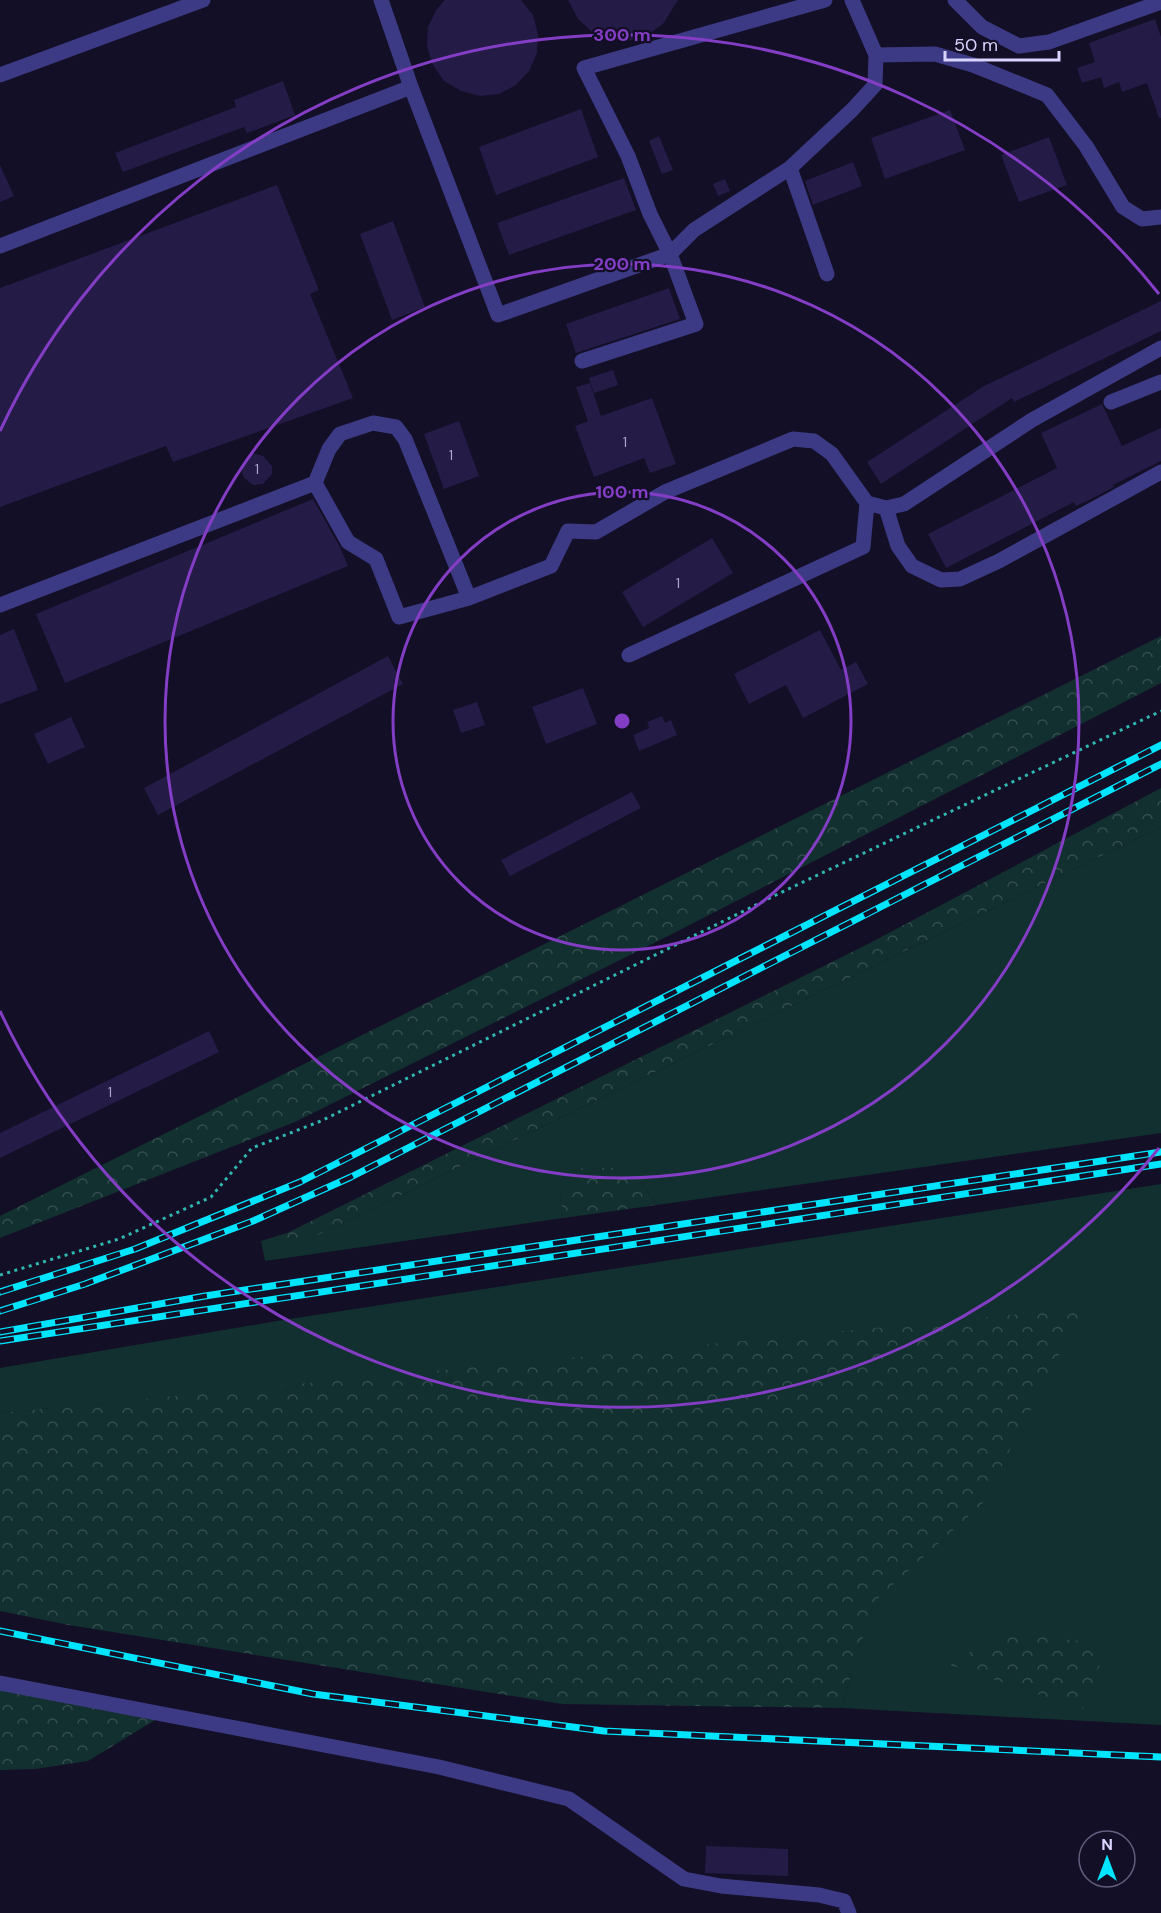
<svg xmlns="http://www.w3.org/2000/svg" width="1161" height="1913" font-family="'DM Sans',sans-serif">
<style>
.green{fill:#12302f}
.forest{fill:url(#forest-crowns)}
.building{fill:#241b47}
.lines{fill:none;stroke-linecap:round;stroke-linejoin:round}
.path{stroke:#2fb8b0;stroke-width:3;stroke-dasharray:3 4.5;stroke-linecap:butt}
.minor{stroke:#3d3a85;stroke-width:15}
.rail-casing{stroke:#00e5ff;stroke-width:7}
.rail{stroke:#130f26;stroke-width:4.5;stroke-dasharray:14;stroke-linecap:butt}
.ring{fill:none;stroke:#843dc5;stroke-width:3}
.labels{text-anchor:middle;stroke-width:4.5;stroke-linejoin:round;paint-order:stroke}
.number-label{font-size:14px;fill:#aca6d1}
.centre{fill:#843dc5;stroke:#130f26;stroke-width:3}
.ring-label{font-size:18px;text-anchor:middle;font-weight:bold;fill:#843dc5;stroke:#130f26;stroke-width:4.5;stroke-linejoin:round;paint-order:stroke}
</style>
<defs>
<pattern id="forest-crowns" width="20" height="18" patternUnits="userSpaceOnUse" patternTransform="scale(1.5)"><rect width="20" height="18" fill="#12302f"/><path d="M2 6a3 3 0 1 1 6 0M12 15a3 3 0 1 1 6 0" fill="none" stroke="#344d4e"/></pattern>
</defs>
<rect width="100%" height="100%" fill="#130f26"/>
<!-- green -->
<path class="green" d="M1161,827v306l-504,72 -16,-23 -81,13 3,23 -298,43 -4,-20h45z
M1161,1184v541l-320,-17 33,-107 108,-97 -542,-132 -440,41v-45l277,-47z"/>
<!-- forest -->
<path class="forest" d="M1161,636v47l-489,251 -377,188 -295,116v-22z
M1161,788v39l-855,414h-45l26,-8 581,-289z
M582,1168h44l15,14 16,23 -94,13 -3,-23z
M1083,1308l-101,196 -108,98 -33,106 -279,-4 -493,-79 -69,-14v-198z
M1008,1633l100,11 -25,65 -136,-45z
M0,1689l160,28 -72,44 -53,8 -35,1z"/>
<!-- building -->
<path class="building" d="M445,0h76l12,15 5,19 -1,19 -8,18 -13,14 -17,9 -19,2 -19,-5 -17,-10 -11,-16 -6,-18 1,-20 8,-17z
M568,0h110l-15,24 -16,11 -18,6 -19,-1 -18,-8 -14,-13z
M1155,19l6,18v81h-2l-12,-35 -25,9 -3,-10 -15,6 -3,-11 -19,6 -5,-15 18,-6 -6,-19z
M283,81l12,34 -48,18 -3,-6 -121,45 -8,-19 121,-46 -2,-7z
M581,109l17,48 -102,38 -17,-48z
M950,110l15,40 -80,29 -14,-41z
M659,136l14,34 -11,4 -13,-33z
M1049,137l18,48 -48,17 -18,-47z
M853,162l9,24 -49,19 -8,-24z
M0,165l14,31 -14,6z
M624,178l12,32 -127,45 -12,-32z
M725,179l5,12 -12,5 -5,-12z
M277,185l42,105 -9,4 43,104 -180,64 -7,-16 -166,61v-219z
M393,221l32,86 -33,13 -32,-86z
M669,288l11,31 -104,34 -10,-29z
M1161,301v30l-147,71 -2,-4 -131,86 -14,-22 117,-76z
M613,370l5,15 -24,8 -5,-15z
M590,383l11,33 51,-18 24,66 -26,9 -6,-15 -50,19 -19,-51 13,-5 -12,-34z
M1102,404l20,42 39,-18v33l-48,24 1,2 -23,12 -15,7 -2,-4 -128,66 -18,-34 129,-66 -16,-35z
M459,421l20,55 -35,13 -20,-55z
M252,453l11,3 9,10v8l-9,10 -10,1 -9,-7 -2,-5 2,-11z
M313,499l27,48 8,19 -283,117 -29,-69z
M712,538l21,35 -90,54 -21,-35z
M14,629l24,61 -38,14v-69z
M820,630l21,40 15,-8 12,22 -65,34 -17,-33 -37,19 -15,-30z
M388,656l15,28 -245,131 -14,-27z
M583,688l14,36 -51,20 -14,-37z
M477,702l8,23 -24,8 -8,-23z
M662,716l3,7 6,-3 6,15 -38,16 -6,-16 16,-7 -2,-6z
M71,717l14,30 -37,17 -14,-30z
M632,792l9,16 -131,68 -9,-16z
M209,1031l10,21 -219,106v-25z
M706,1846l82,3v27l-83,-3z"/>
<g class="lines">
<!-- path -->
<path class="path" d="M0,1275l119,-36 92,-42 41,-49 69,-27 455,-226 385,-184"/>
<!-- minor -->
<path class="minor" d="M381,0l30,87 87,228 172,-61 24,-24 96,-62 62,-58 23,-25 1,-30 -24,-55
M955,0l27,27 37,19 30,-4 112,-40
M876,55l59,-1 38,11 74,30 39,51 37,61 19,12 19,-2
M0,75l203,-75
M790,168l37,106
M0,246l411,-159
M582,361l114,-37 -26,-70 -20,-40 -22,-58 -44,-88 241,-68
M1111,402l50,-20
M315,483l33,59 28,17 23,58 70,-19 82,-32 17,-35 28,1 69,-40 128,-53 21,2 18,13 35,49 19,5 18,-4 128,-84 129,-72
M886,508l12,38 14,20 29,14 19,-1 39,-18 162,-89
M0,605l315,-122 14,-34 11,-15 33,-11 23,4 9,12 64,159
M629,655l234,-108 4,-44
M0,1683l439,84 130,32 115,80 37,7 98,9 25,6 5,12"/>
<defs>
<path id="rail" d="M0,1292l135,-43 165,-67 861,-437
M0,1311l85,-27 168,-63 98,-44 810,-413
M0,1332l205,-36 956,-144
M0,1341l1161,-177
M0,1631l313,63 291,37 557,26"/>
</defs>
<!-- rail casing -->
<use href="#rail" class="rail-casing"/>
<!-- rail -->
<use href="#rail" class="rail"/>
</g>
<!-- distance rings -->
<g class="ring">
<circle cx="622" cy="721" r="229"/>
<circle cx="622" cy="721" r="457"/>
<path d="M1159 1148A686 686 0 0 1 0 1011M0 431A686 686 0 0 1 1159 294"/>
</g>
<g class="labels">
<!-- number labels -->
<g class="number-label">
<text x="625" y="447">1</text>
<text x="451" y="460">1</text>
<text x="257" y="474">1</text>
<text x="678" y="588">1</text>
<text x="110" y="1097">1</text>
</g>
</g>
<circle cx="622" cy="721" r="9" class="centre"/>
<g class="ring-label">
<text x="622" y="41">300 m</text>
<text x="622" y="270">200 m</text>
<text x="622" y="498">100 m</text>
</g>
<!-- north arrow -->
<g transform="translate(1107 1859)"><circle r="28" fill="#130f26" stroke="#625e7d" stroke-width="1.5"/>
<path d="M0-4.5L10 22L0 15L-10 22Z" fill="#00e5ff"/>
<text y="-9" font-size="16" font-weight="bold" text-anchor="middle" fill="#d9d4ff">N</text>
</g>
<!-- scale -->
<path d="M945 51v9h114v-9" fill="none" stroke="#d9d4ff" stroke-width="3"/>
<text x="954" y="51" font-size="18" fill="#d9d4ff" stroke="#130f26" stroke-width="4.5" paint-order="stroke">50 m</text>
</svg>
